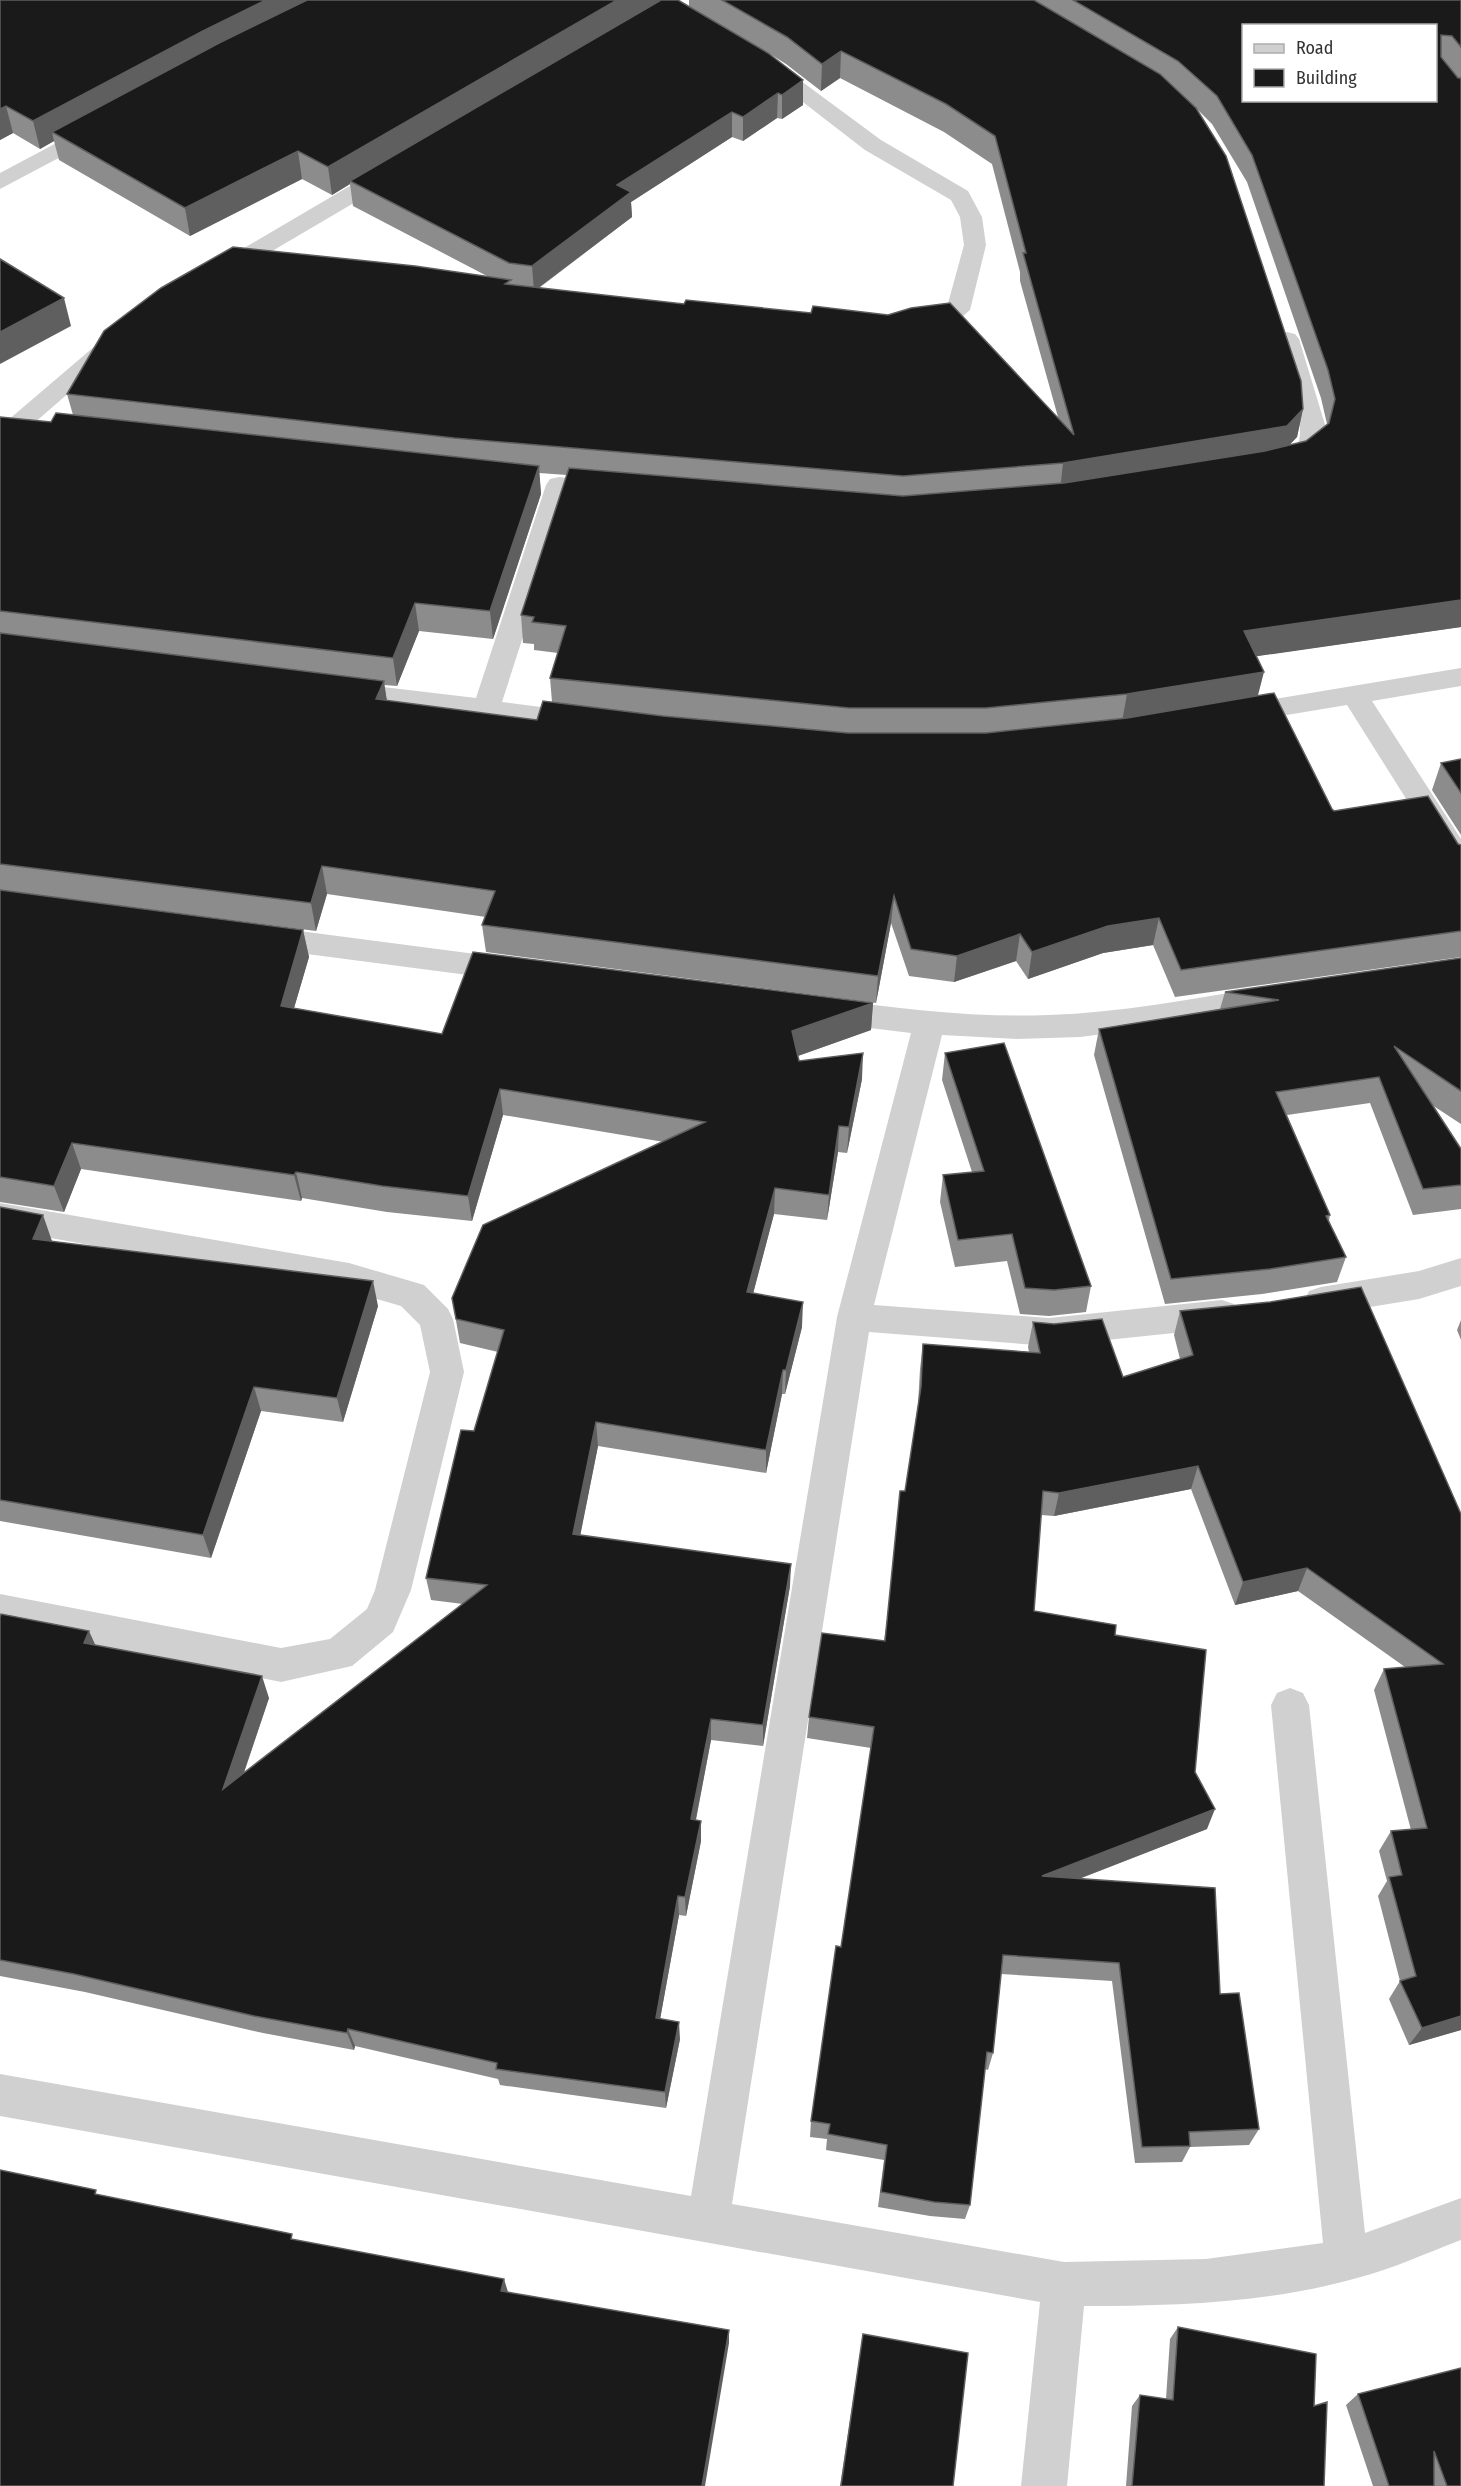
<svg xmlns="http://www.w3.org/2000/svg" width="1461" height="2486" font-family="'Fira Sans Condensed',sans-serif">
<style>
.lines{fill:none;stroke-linecap:round;stroke-linejoin:round}
.street{fill:#d0d0d0;fill-rule:evenodd}
.wall{fill:#8c8c8c;fill-rule:evenodd}
.shaded-wall{fill:#5f5f5f}
.building{fill:#1a1a1a;stroke:#5f5f5f;stroke-width:1.5;fill-rule:evenodd}
</style>
<rect width="100%" height="100%" fill="#fff"/>
<g class="lines">
<!-- street -->
<path class="street" d="M767,59l7,2 107,79 87,51 14,26 4,28 -16,65 -21,18 -31,6 -8,-2 -4,-5 4,-5 24,-5 13,-10 17,-62 -4,-28 -9,-17 -86,-50 -105,-81 -4,-4 4,-4z
M96,122l8,2 3,5 -3,5 -104,55v-16z
M390,165l8,2 3,5 -3,5 -170,100h-16l-4,-5 4,-5 170,-100z
M117,332l8,2 4,5 -4,5 -100,87 -9,3 -9,-3 -3,-5 3,-5 102,-87z
M1287,332l8,2 4,5 27,89 -9,26 -18,13 -18,5 -9,-3 -4,-5 4,-5c8,-3 20,-7 25,-14 12,-19 -15,-84 -22,-106l4,-5z
M559,477l57,6 4,6 -4,6 -9,2 -38,-3 -67,208 92,12 4,7 -4,7 -10,2 -253,-32 -4,-7 4,-7 10,-2 135,16 70,-213 4,-6z
M1461,668v18l-89,15 89,138v34l-10,-3 -104,-165 -109,18 -10,-2 -4,-7 4,-7 10,-2z
M261,926l252,33 11,3 4,8 -4,8 -11,3 -252,-33 -11,-3 -4,-8 4,-8z
M1266,987l11,3 4,8 -4,8 -127,22 -70,9 -63,2 -75,-4 -68,270 175,13 173,-18 12,4 5,10 -5,10 -12,4 -173,18 -180,-14 -137,872 332,58 142,-3 117,-16 -52,-538 6,-12 13,-5 13,5 6,12 56,528 96,-35v42c-35,13 -68,29 -104,38 -88,25 -182,28 -273,28l-17,180h-46l19,-184 -1040,-186v-42l691,122 146,-879 74,-284 -82,-10 -11,-4 -4,-8 4,-8 11,-4c73,10 146,19 219,16 73,-2 146,-17 218,-28z
M0,1203l349,60 75,22 24,24 5,10 11,53 -53,218 -18,42 -41,34 -71,16 -281,-56v-32l281,54 49,-9 37,-30 8,-19 55,-218 -10,-47 -19,-19 -52,-15 -349,-62z
M1461,1258v28l-42,13 -98,16 -12,-4 -5,-10 5,-10 12,-4 98,-16z"/>
</g>
<!-- wall -->
<path class="wall" d="M0,0l689,7v-7h772v627l-205,29 2,40 74,113 2,2 127,34v112l-286,40 -22,-52 -50,8 -75,26 -12,-18 -62,21 -45,-6 -18,-53 -15,80 -390,-51 -4,-27 4,-8 -159,-23 -11,37 -316,-41v-473l51,5 22,-7 -6,-21 420,-118 -134,-70 -3,-22 -18,11 -30,-16 -112,57 -131,-76 -5,-19 -14,8 -27,-16 -13,7zM770,54l16,10 35,27 19,-13 104,54 48,32 28,108v9l38,136 -519,-129 93,-71 -1,-15 101,-65 11,4 34,-23 5,1 21,-14v-25zM1197,109l15,15 35,58 74,216 6,26 -21,17 -17,4 8,-8 6,-28zM539,473l28,2 -46,140 2,28 11,1v6l24,3 -8,25 2,24 -15,18 -150,-19 -3,-16 13,1 22,-55 74,8 48,-145z
M1461,759v76l-29,-45 9,-27z
M0,890l303,40 6,27 -15,51 148,26 431,-31 -2,27 -73,26 1,5 63,18 -15,74 -9,-1 -11,68 -53,-6 -21,79 49,34 -17,67h-3l-16,79 -168,-27 -18,89 210,51 -27,160 -52,-6 -15,80 5,1v20l-15,75 -7,-1 -19,104 20,20 -14,69 -166,-23 -2,-6 -143,-33 -1,4 -91,-17 -178,-41 -85,-16v-359l269,81 -25,75 219,-169 -32,-4 -5,-22 48,-147 24,-79 -38,-9 -8,-45 212,-156 -161,-27 -31,106 -85,-9 -85,-14 -1,3 -220,-32 -17,43 -64,-10z
M1461,958v166l-29,-19 29,44v60l-48,6 -43,-112 -83,12 43,100 -1,6 17,36 -9,25 -75,12 -97,10 -71,-249 5,-26 121,-20 5,-17z
M945,1053l146,233 -5,26 -37,4 -29,-2 -13,-53 -52,6 -15,-65 3,-27 29,-3 -30,-92z
M0,1207l52,34 326,65 -35,116 -82,-11 -50,147 -211,-37z
M1180,1311l281,203v516l-52,15 -20,-46 11,-18 -22,-85 9,-15 -8,-30 12,-20 20,-1 -37,-140 10,-21 21,-2 -107,-76 -63,14 -44,-116 -137,27 -13,-1 -7,96 81,24 80,137 12,57 -128,50 141,115 39,135 -10,16 -59,2 -8,15 -47,1 -23,-182 -111,-7 -8,79 -5,17 -3,-1 -15,136 -5,14 -35,-3 -52,-9 6,-47 -58,-10 1,-11 -17,-2 1,-16 30,-174 30,-199 -64,-10 2,-21 75,-76 34,-237 2,-35 3,-25 106,8 -1,-5 5,-25 90,55 57,-18 -6,-24z
M1461,1320v20l-4,-10z
M1178,2327l136,79 10,80h-198l6,-80 8,-11 26,4 4,-60z
M863,2334l90,152h-113z
M1461,2368v118h-88l-27,-81 12,-11z"/>
<!-- shaded-wall -->
<path class="shaded-wall" d="M266,0h59l-273,132 2,9 -14,8 -7,-28 170,-90z
M617,0h48l-315,181v3l-18,11 -4,-28z
M841,51l-1,27 -19,13 1,-27z
M803,80v25l-21,14v-24z
M778,93l-1,25 -34,23v-24z
M6,106l7,27 -13,7v-31z
M732,112v25l-101,65 1,15 -98,74 -2,-25 85,-81z
M298,151l4,28 -112,57 -5,-28z
M64,298l7,28 -71,38v-32z
M1303,409l-6,28 -16,17 -221,37 3,-28z
M539,466l2,28 -48,145 -3,-28z
M1461,600v27l-223,32 6,-28z
M415,603l4,28 -22,55 -4,-28z
M1264,672l-7,27 -135,23 5,-28z
M384,681l4,28 -12,-10z
M322,866l5,28 -11,37 -5,-28z
M894,896l-3,27 -15,80 2,-27z
M1159,918l-6,27 -50,8 -75,26 4,-27 76,-26z
M303,930l6,27 -22,75 -6,-26z
M1020,934l-4,27 -62,21 3,-26z
M873,1003l-2,27 -79,28v-27z
M863,1053l-1,26 -15,74 2,-26z
M500,1089l3,26 -31,106 -4,-25z
M839,1126l-1,26 -11,68 2,-25z
M72,1143l9,26 -17,43 -10,-26z
M296,1172l6,26 -1,3 -7,-26z
M775,1188l-1,26 -27,103v-25z
M43,1215l9,26 -9,23 -10,-25z
M373,1281l5,25 -35,116 -6,-24z
M803,1302l-1,25 -17,67 1,-24z
M783,1370l-1,24 -16,79v-23z
M254,1387l7,24 -50,147 -8,-23z
M596,1422l2,24 -22,111 -3,-23z
M1198,1466l-7,23 -137,27 5,-23z
M791,1564l-1,22 -27,160v-21z
M1307,1568l-9,23 -63,14 8,-23z
M89,1631l10,22 -15,-10z
M262,1676l7,22 -38,112 -8,-21z
M711,1719v21l-19,99 -1,-20z
M1215,1809l-8,20 -170,66 5,-19z
M701,1821v20l-15,75 -1,-19z
M678,1896l1,19 -22,121 -1,-18z
M1461,2016v14l-52,15 13,-17z
M679,2022l1,17 -14,69 -1,-16z
M348,2029l7,17 -1,4 -7,-17z
M504,2279l4,13 -7,-1z
M729,2330v13l-24,143h-3z"/>
<!-- building -->
<path class="building" d="M0,0h266l-63,31 -170,90 -27,-15 -6,3z
M307,0h310l-289,167 -30,-16 -113,57 -133,-76 167,-89z
M661,0h17l90,53 35,27 -21,15 -4,-2 -35,24 -11,-5 -115,73 14,7 -99,74 -23,-3 -159,-82z
M722,0h312l126,74 36,34 30,48 75,225 2,28 -16,17 -224,37 -160,13 -449,-38 -387,-44 37,-63 57,-43 72,-41 182,19 96,14 -6,4 179,20 2,-4 125,13 2,-7 75,9 23,-7 39,-5 124,132 -51,-182h3l-31,-117 -49,-32 -105,-53 -19,13 -35,-27z
M1073,0h388v47l-9,-11 -11,-1v22l17,21h3v522l-217,31 20,41 -137,22 -141,14h-137l-299,-30 16,-52 -34,-4 2,-5 -13,-2 48,-147 334,28 161,-13 201,-32 41,-10 23,-18 6,-24 -7,-29 -76,-215 -35,-59 -39,-35zM1244,26h192v74h-192z
M0,259l64,39 -64,34z
M56,413l483,53 -49,145 -75,-8 -22,55 -393,-47v-194l51,5z
M0,633l384,48 -8,18 161,21 6,-19 120,15 185,17h138l141,-15 147,-25 58,116 2,2 94,-15 30,48 3,1v86l-280,39 -22,-52 -51,8 -76,26 -12,-18 -63,22 -46,-7 -17,-53 -16,80 -396,-51 13,-34 -173,-25 -11,37 -311,-39z
M1461,759v34l-20,-30z
M0,890l303,40 -22,76 161,28 31,-82 400,51 -81,28 7,30 64,-8 -14,74 -10,-1 -10,69 -54,-7 -28,104 56,10 -17,68h-3l-17,80 -170,-28 -23,112 218,30 -28,161 -52,-6 -20,100 10,2 -16,76 -7,-1 -22,122 23,4 -14,70 -169,-23 1,-6 -149,-34 -1,4 -93,-17 -180,-42 -74,-14v-343l1,-3 88,17 -5,12 178,33 -39,113 264,-204 -61,-7 35,-148 13,1 30,-101 -48,-11 -4,-21 31,-73 222,-103 -205,-33 -32,107 -86,-10 -86,-14 -2,3 -222,-32 -18,43 -54,-9z
M1461,958v133l-67,-45 67,103v36l-38,4 -44,-112 -103,15 54,123 -4,1 20,41 -76,12 -99,10 -72,-250 180,-29 -54,-8z
M1004,1043l87,243 -37,4 -29,-2 -13,-54 -54,6 -15,-65 41,-4 -39,-118z
M0,1207l43,8 -10,24 340,42 -36,117 -83,-11 -51,148 -203,-35z
M1361,1287l100,227v502l-39,12 -22,-47 16,-5 -27,-99 13,-2 -11,-44 36,-3 -43,-159 59,-5 -136,-96 -64,14 -45,-116 -139,27 -16,-2 -9,120 82,14 -1,10 91,15 -11,122 20,37 -173,67 173,12 5,106 19,-1 20,136 -70,3 1,14 -48,1 -23,-184 -116,-8 -10,98 -6,-1 -17,153 -36,-3 -53,-10 6,-47 -59,-11 2,-10 -19,-3 25,-175 5,1 33,-220 -65,-10 13,-84 63,8 15,-150h5l16,-104 2,-43 117,9 -7,-31 21,2 48,-5 21,58 70,-22 -13,-44 90,-9z
M0,2170l96,20 -1,4 197,40 -1,5 213,40 -3,12 228,39 -27,156h-702z
M1178,2327l138,27 -2,52 13,-4 -3,84h-192l8,-91 33,5z
M863,2334l105,19 -15,133h-112z
M1461,2368v118h-14l-13,-35v35h-45l-31,-92z"/>
<!-- legend -->
<rect x="1242" y="24" width="195" height="78" fill="#ffffff" stroke="#adadad" stroke-width="1.5"/>
<rect x="1254" y="44" width="30" height="9" fill="#d0d0d0" stroke="#adadad" stroke-width="1.5"/>
<text x="1296" y="54" font-size="18" fill="#333333">Road</text>
<rect x="1254" y="69" width="30" height="18" fill="#1a1a1a" stroke="#adadad" stroke-width="1.5"/>
<text x="1296" y="84" font-size="18" fill="#333333">Building</text>
</svg>
